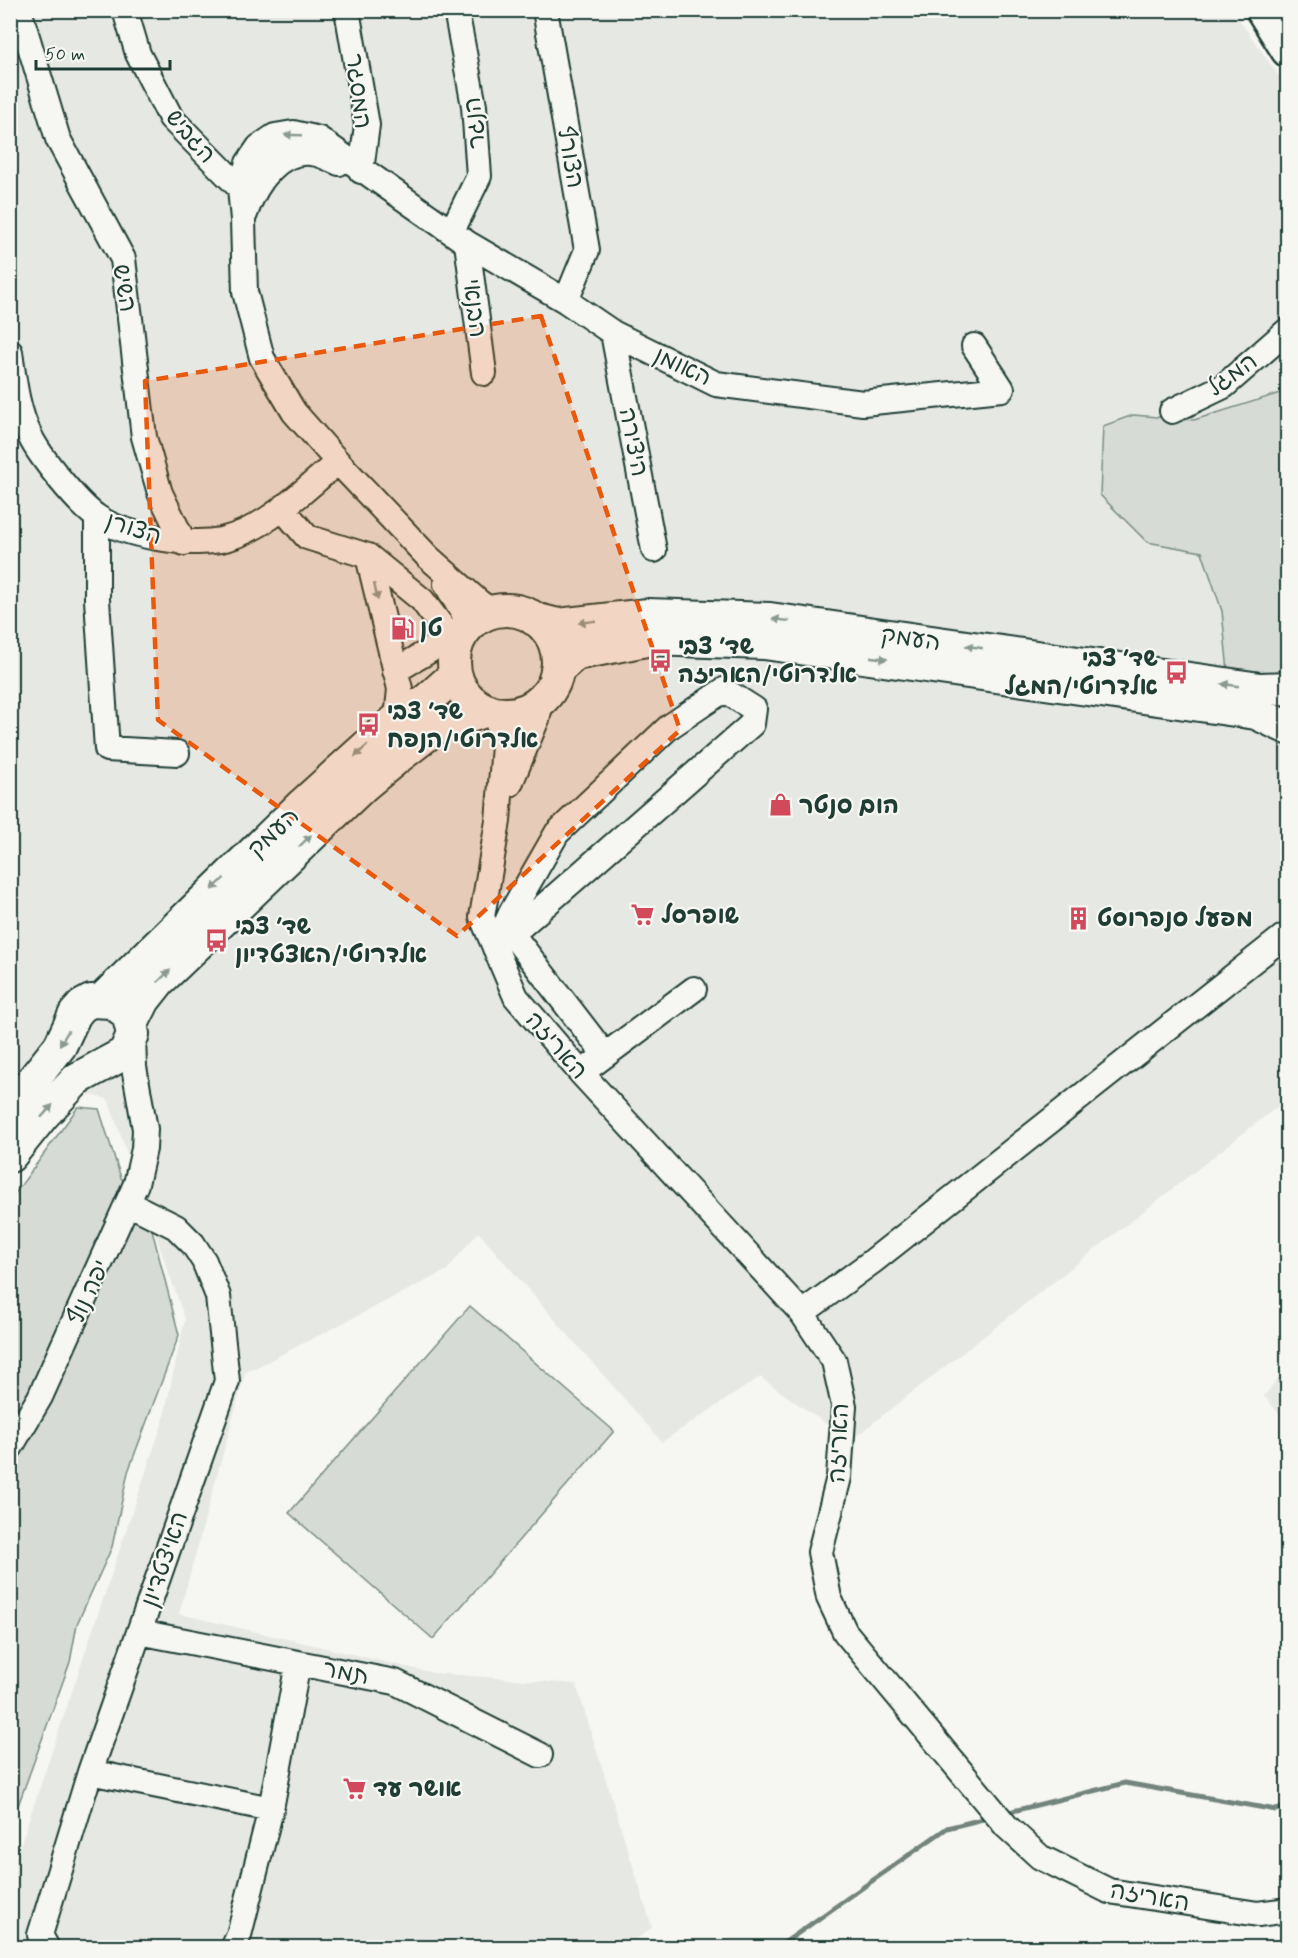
<svg xmlns="http://www.w3.org/2000/svg" width="1298" height="1958" font-family="Mynerve,'Playpen Sans Hebrew',sans-serif">
<style>
.built{fill:#e6e8e4}
.green{fill:#d6dbd6;stroke:#7a8c85;stroke-width:1.5}
.lines{fill:none;stroke-linecap:round;stroke-linejoin:round}
.stream{stroke:#72847d;stroke-width:5}
.minor-casing{stroke:#1f3d34;stroke-width:28}
.major-casing{stroke:#1f3d34;stroke-width:36}
.highway-casing{stroke:#1f3d34;stroke-width:38}
.minor{stroke:#f6f6f2;stroke-width:24}
.major{stroke:#f6f6f2;stroke-width:32}
.highway{stroke:#f6f6f2;stroke-width:33}
.oneway{fill:#8a9a93}
.marked{fill:#e8590c;fill-opacity:0.2;stroke:#e8590c;stroke-width:4.5;stroke-dasharray:12 8;stroke-linejoin:round}
.labels{text-anchor:middle;stroke-width:4.5;stroke-linejoin:round;paint-order:stroke}
.street-label{font-size:24px;fill:#1f3d34;stroke:#f6f6f2}
.poi-label{font-size:24px;font-weight:bold;fill:#1f3d34;stroke:#f6f6f2;text-anchor:start}
</style>
<rect width="100%" height="100%" fill="#f6f6f2"/>
<filter id="ink" filterUnits="userSpaceOnUse"><feTurbulence type="fractalNoise" baseFrequency=".0167" numOctaves="2"/><feDisplacementMap in="SourceGraphic" scale="12" xChannelSelector="R" yChannelSelector="G"/><feConvolveMatrix kernelMatrix="1 2 1 2 8 2 1 2 1" color-interpolation-filters="sRGB"/></filter>
<g filter="url(#ink)">
<!-- built -->
<path class="built" d="M11,11h1222l55,78 -1,1010 -437,342 -90,-64 -98,65 -184,-210 -31,38 -202,103 -66,241 254,59 143,11 76,243 -25,20h-616v-74l152,-452 22,-102 -77,-220 -30,-7 -67,69z
M1287,1367v56l-23,-27z"/>
<!-- green -->
<path class="green" d="M1287,391v316l-58,-25 -7,-71 -20,-59 -55,-10 -47,-47 3,-69 30,-11 61,5z
M78,1107l21,2 22,69 27,36 31,121 -51,137 -16,75 -35,77 -7,38 -59,163v-626z
M470,1306l144,125 -181,208 -144,-126z"/>
<g class="lines">
<!-- stream -->
<path class="stream" d="M1005,1813l120,-30 151,27 12,-4
M777,1948l170,-120 44,-11"/>
<defs>
<path id="minor" d="M19,10l39,129 65,120 21,178 16,56 24,50
M125,10l13,44 33,64 69,70
M347,10l20,115 -6,46
M545,10l42,240 -21,51
M245,214c10,-30 35,-69 72,-60 8,2 15,6 22,9
M452,231l27,-55 -5,-70 -18,-96
M467,243l17,130
M613,333l41,217
M10,352c4,29 7,58 20,84 10,21 48,68 67,81 27,19 92,29 124,23 45,-10 82,-50 117,-78
M1172,411l52,-25 64,-56
M282,508l25,29 61,19 32,133 -3,30
M97,518v82l10,149 70,4
M368,556l54,44 21,28 -9,20 -39,23
M446,584l24,41
M494,612l-14,-9 -52,-46 -90,-95 -44,-50 -32,-54 -17,-66 -2,-72 -3,-32 8,-25 11,-16 16,-11 18,-3 26,6 148,104 99,58 47,32 103,51 147,19 139,-14 -28,-43
M495,713l9,33 -6,75 -16,96 34,80 65,76 221,240 32,48 10,45 -5,71 -19,75 9,46 16,34 162,195 33,30 69,34 149,23 30,-4
M510,784l27,-65 5,-20
M495,948l16,-35 46,-80 112,-106 55,-37 30,19 -2,15 -240,210 93,121
M592,1065l102,-76
M802,1313l71,-52 410,-324
M10,1448l30,-51 96,-213 8,-35 1,-20 -11,-62 -1,-33
M139,1632l256,50 145,73
M90,1772l181,37
M47,1948l-7,-13 50,-163 137,-391 -9,-85 -14,-35 -11,-17 -17,-17 -48,-24
M233,1948l6,-13 32,-126 27,-146"/>
<path id="major" d="M454 662a52 52 0 1 1 104 0a52 52 0 1 1-104 0Z
M534,619l24,6 90,-10 122,4 490,70 28,-1
M557,670l18,-16 76,-15 113,4 492,70 32,15
M102,1000l201,-196 94,-85 30,-19 28,-25
M132,1024l12,-24 15,-19 204,-195 35,-29 39,-30 50,-17
M10,1109l50,-63 15,-32 7,-8 9,-5 21,1 16,12 5,20 -8,19 -48,26 -34,36 -33,41"/>
<path id="highway" d="M1263,10l25,40"/>
</defs>
<!-- minor casing -->
<use href="#minor" class="minor-casing"/>
<!-- major casing -->
<use href="#major" class="major-casing"/>
<!-- highway casing -->
<use href="#highway" class="highway-casing"/>
<!-- minor -->
<use href="#minor" class="minor"/>
<!-- major -->
<use href="#major" class="major"/>
<!-- highway -->
<use href="#highway" class="highway"/>
</g>
<!-- one-way arrows -->
<defs><path id="oneway-solid" d="M-6-.8H1V-3.2L6.5 0L1 3.2V.8H-6Z" transform="scale(1.5)"/></defs>
<g class="oneway">
<use href="#oneway-solid" transform="translate(293 135) rotate(-178)"/>
<use href="#oneway-solid" transform="translate(376 592) rotate(77)"/>
<use href="#oneway-solid" transform="translate(781 620) rotate(-173)"/>
<use href="#oneway-solid" transform="translate(587 622) rotate(173)"/>
<use href="#oneway-solid" transform="translate(974 647) rotate(-172)"/>
<use href="#oneway-solid" transform="translate(879 658) rotate(8)"/>
<use href="#oneway-solid" transform="translate(1230 685) rotate(-172)"/>
<use href="#oneway-solid" transform="translate(361 751) rotate(138)"/>
<use href="#oneway-solid" transform="translate(305 841) rotate(-44)"/>
<use href="#oneway-solid" transform="translate(218 884) rotate(136)"/>
<use href="#oneway-solid" transform="translate(164 976) rotate(-44)"/>
<use href="#oneway-solid" transform="translate(64 1038) rotate(121)"/>
<use href="#oneway-solid" transform="translate(47 1111) rotate(-48)"/>
</g>
</g>
<!-- marked area -->
<path class="marked" d="M541,316l139,414 -223,206 -299,-216 -13,-339z"/>
<!-- icons -->
<defs>
<symbol id="fuel-bare" viewBox="-9 -9 18 18"><path d="M-5.5-6h7V0h2V4h1.3V-2.5L3-4.5l.8-.8L6-3V5H2.5V1h-1V6h-7ZM-4.2-4.7v3.2H.2V-4.7Z" fill="#d1495b" stroke="#f6f6f2" stroke-width="2.5" paint-order="stroke"/></symbol>
<symbol id="bus-bare" viewBox="-9 -9 18 18"><path d="M-5-6H5V4H4V6H2V4H-2V6H-4V4H-5ZM-3.5-4V0h7V-4ZM-3.5 1.2v1.5H-2V1.2ZM2 1.2v1.5H3.5V1.2Z" fill="#d1495b" stroke="#f6f6f2" stroke-width="2.5" paint-order="stroke"/></symbol>
<symbol id="shop-bare" viewBox="-9 -9 18 18"><path d="M-5-2.5h2.3a2.7 3.5 0 0 1 5.4 0H5L5.5 6h-11ZM-1.5-2.5h3a1.5 2.3 0 0 0-3 0Z" fill="#d1495b" stroke="#f6f6f2" stroke-width="2.5" paint-order="stroke"/></symbol>
<symbol id="supermarket-bare" viewBox="-9 -9 18 18"><path d="M-6-5.5h2.5l.6 2H6L4.5 2H-2.5L-4.4-4H-6ZM-1.5 3.2a1.3 1.3 0 1 0 .1 0ZM3 3.2a1.3 1.3 0 1 0 .1 0Z" fill="#d1495b" stroke="#f6f6f2" stroke-width="2.5" paint-order="stroke"/></symbol>
<symbol id="building-bare" viewBox="-9 -9 18 18"><path d="M-4-6H4V6H1V3H-1V6H-4ZM-2.5-4.3h1.7v1.8h-1.7ZM.8-4.3h1.7v1.8H.8ZM-2.5-1h1.7V.8h-1.7ZM.8-1h1.7V.8H.8Z" fill="#d1495b" stroke="#f6f6f2" stroke-width="2.5" paint-order="stroke"/></symbol>
</defs>
<g fill-rule="evenodd">
<use href="#fuel-bare" x="386" y="612" width="33" height="33"/>
<use href="#bus-bare" x="644" y="644" width="33" height="33"/>
<use href="#bus-bare" x="1160" y="656" width="33" height="33"/>
<use href="#bus-bare" x="352" y="708" width="33" height="33"/>
<use href="#shop-bare" x="764" y="788" width="33" height="33"/>
<use href="#supermarket-bare" x="626" y="898" width="33" height="33"/>
<use href="#building-bare" x="1062" y="902" width="33" height="33"/>
<use href="#bus-bare" x="200" y="924" width="33" height="33"/>
<use href="#supermarket-bare" x="338" y="1772" width="33" height="33"/>
</g>
<g class="labels">
<!-- street labels -->
<g class="street-label">
<text transform="translate(359 91) rotate(83)" y="8">המסגר</text>
<text transform="translate(474 123) rotate(-96)" y="8">הנגר</text>
<text transform="translate(191 136) rotate(49)" y="8">הגביש</text>
<text transform="translate(571 157) rotate(80)" y="8">הצורף</text>
<text transform="translate(125 288) rotate(81)" y="8">השיש</text>
<text transform="translate(475 308) rotate(83)" y="8">הבנאי</text>
<text transform="translate(683 366) rotate(25)" y="8">האומן</text>
<text transform="translate(1232 374) rotate(-36)" y="8">המגל</text>
<text transform="translate(634 442) rotate(79)" y="8">היצירה</text>
<text transform="translate(134 528) rotate(18)" y="8">הצורן</text>
<text transform="translate(911 638) rotate(8)" y="8">העמק</text>
<text transform="translate(273 832) rotate(-43)" y="8">העמק</text>
<text transform="translate(557 1045) rotate(49)" y="8">האריזה</text>
<text transform="translate(88 1292) rotate(-65)" y="8">יפה נוף</text>
<text transform="translate(838 1443) rotate(-87)" y="8">האריזה</text>
<text transform="translate(164 1559) rotate(-71)" y="8">האיצטדיון</text>
<text transform="translate(346 1672) rotate(11)" y="8">תמר</text>
<text transform="translate(1150 1896) rotate(10)" y="8">האריזה</text>
</g>
<!-- poi labels -->
<g class="poi-label">
<text x="420" y="636">טן</text>
<text x="678" y="654">שד׳ צבי<tspan x="678" dy="28">אלדרוטי/האריזה</tspan></text>
<text x="1158" y="666" text-anchor="end">שד׳ צבי<tspan x="1158" dy="28">אלדרוטי/המגל</tspan></text>
<text x="387" y="719">שד׳ צבי<tspan x="387" dy="28">אלדרוטי/הנפח</tspan></text>
<text x="799" y="813">הום סנטר</text>
<text x="661" y="923">שופרסל</text>
<text x="1097" y="926">מפעל סנפרוסט</text>
<text x="235" y="934">שד׳ צבי<tspan x="235" dy="28">אלדרוטי/האצטדיון</tspan></text>
<text x="373" y="1796">אושר עד</text>
</g>
</g>
<!-- margin -->
<rect width="1298" height="1958" fill="none" stroke="#f6f6f2" stroke-width="36"/>
<rect x="18" y="18" width="1262" height="1922" fill="none" stroke="#1f3d34" stroke-width="2" filter="url(#ink)"/>
<!-- scale -->
<path d="M36 60v9h134v-9" fill="none" stroke="#1f3d34" stroke-width="3"/>
<text x="45" y="60" font-size="18" fill="#1f3d34" stroke="#f6f6f2" stroke-width="4.5" paint-order="stroke">50 m</text>
</svg>
